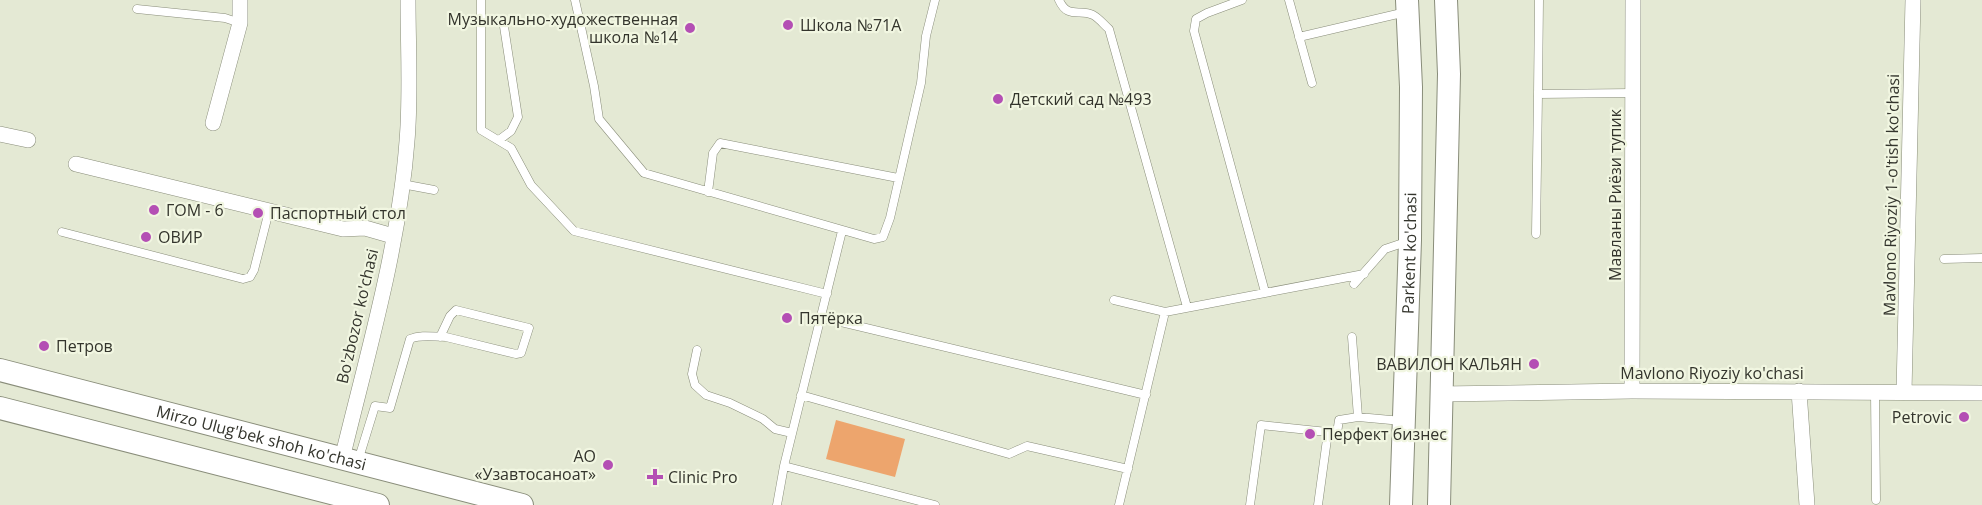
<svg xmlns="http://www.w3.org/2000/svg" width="1982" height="505" font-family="'Open Sans',sans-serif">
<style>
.green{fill:#eda56d}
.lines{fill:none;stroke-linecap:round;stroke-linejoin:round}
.service-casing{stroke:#898d7a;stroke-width:9}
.minor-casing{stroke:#898d7a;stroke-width:16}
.primary-casing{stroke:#898d7a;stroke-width:24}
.service{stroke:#fff;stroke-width:8}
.minor{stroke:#fff;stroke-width:15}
.primary{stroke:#fff;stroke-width:22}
.poi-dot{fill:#b44fb4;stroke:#f1f6e1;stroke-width:2}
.labels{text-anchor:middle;stroke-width:4.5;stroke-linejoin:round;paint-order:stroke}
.poi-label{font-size:16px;fill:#33342c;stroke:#f1f6e1;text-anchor:start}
.street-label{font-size:16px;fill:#33342c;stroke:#f1f6e1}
</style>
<rect width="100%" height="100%" fill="#e4e9d4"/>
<!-- green -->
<path class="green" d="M836,420l69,19 -10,38 -69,-18z"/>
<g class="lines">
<defs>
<path id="service" d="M481,0v130l30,18 20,37 43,46 253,63
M575,0l19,86 5,33 45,54 230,66 9,-2 7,-19 31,-135 5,-47 9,-36
M1059,0c9,20 21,8 34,15 6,3 11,10 16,14l78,278
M1242,0l-35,13 -11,6 -2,12 71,261
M1289,0l23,83
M137,9l88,9 15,5
M1299,37l107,-25
M1538,94l1,-94
M499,140l12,-9 7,-14 -15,-97
M402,184l32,6
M708,192l5,-39 7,-10 178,35
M62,232l181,47 7,-2 4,-7 15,-59
M1536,234l2,-140 95,-1
M1944,259l38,-1
M1354,284l31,-35 21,-7
M1114,300l51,12
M820,317l326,78
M1352,337l6,80 44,4
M697,350l-5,24 3,11 11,10 24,8 33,16 12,10 17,4
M1875,392l1,108
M801,395l208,59 18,-8 101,23
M358,461l17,-55 15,2 20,-69c11,-5 24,-2 36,-2l70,17 5,-1 8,-25 -73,-18 -6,6 -10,21
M784,466l151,39
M777,505l7,-39 58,-235
M1119,505l46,-193 199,-38
M1250,505l11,-80 76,8 2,-13 19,-3
M1318,505l10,-73"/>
<path id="minor" d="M213,123l27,-100v-23
M0,134l28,6
M76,164l267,65 22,-1 28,8
M1632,391l1,-391
M1799,391l8,114
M1904,392l9,-392
M1441,394l191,-3 350,2
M342,459c25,-104 57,-211 65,-318 4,-46 1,-94 1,-141"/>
<g id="primary">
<path id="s1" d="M0,370l522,135"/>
<path d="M0,408l378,97"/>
<path id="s2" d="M1401,505l9,-265 1,-153 -4,-87"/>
<path d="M1439,505l10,-431 -3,-74"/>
</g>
</defs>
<!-- service casing -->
<use href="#service" class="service-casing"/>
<!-- minor casing -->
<use href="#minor" class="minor-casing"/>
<!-- primary casing -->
<use href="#primary" class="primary-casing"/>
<!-- service -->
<use href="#service" class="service"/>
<!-- minor -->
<use href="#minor" class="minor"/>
<!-- primary -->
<use href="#primary" class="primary"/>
</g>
<!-- markers -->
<g class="poi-dot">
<circle cx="788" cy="25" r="6"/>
<circle cx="690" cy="28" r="6"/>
<circle cx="998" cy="99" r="6"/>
<circle cx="154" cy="210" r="6"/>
<circle cx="258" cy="213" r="6"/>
<circle cx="146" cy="237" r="6"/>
<circle cx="787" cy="318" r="6"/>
<circle cx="44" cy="346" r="6"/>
<circle cx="1534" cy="364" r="6"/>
<circle cx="1964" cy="417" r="6"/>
<circle cx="1310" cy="434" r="6"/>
<circle cx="608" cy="465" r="6"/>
<path d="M652 468h6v6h6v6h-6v6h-6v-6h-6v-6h6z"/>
</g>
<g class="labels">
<!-- poi labels -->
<g class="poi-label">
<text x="678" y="25" text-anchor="end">Музыкально-художественная<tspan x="678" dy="18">школа №14</tspan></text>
<text x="800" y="31">Школа №71А</text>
<text x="1010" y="105">Детский сад №493</text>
<text x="166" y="216">ГОМ - 6</text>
<text x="270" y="219">Паспортный стол</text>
<text x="158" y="243">ОВИР</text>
<text x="799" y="324">Пятёрка</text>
<text x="56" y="352">Петров</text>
<text x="1522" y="370" text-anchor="end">ВАВИЛОН КАЛЬЯН</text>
<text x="1952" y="423" text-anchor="end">Petrovic</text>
<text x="1322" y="440">Перфект бизнес</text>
<text x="596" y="462" text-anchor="end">АО<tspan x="596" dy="18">«Узавтосаноат»</tspan></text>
<text x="668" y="483">Clinic Pro</text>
</g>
<!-- street labels -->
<g class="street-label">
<text transform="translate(1615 195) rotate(-90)" y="6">Мавланы Риёзи тупик</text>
<text transform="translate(1891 195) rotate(-89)" y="6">Mavlono Riyoziy 1-o'tish ko'chasi</text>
<text dy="6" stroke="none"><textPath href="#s2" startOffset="252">Parkent ko'chasi</textPath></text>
<text transform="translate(357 316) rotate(-77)" y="6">Bo'zbozor ko'chasi</text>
<text x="1712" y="379">Mavlono Riyoziy ko'chasi</text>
<text dy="6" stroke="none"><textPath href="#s1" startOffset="270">Mirzo Ulug'bek shoh ko'chasi</textPath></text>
</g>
</g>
</svg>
